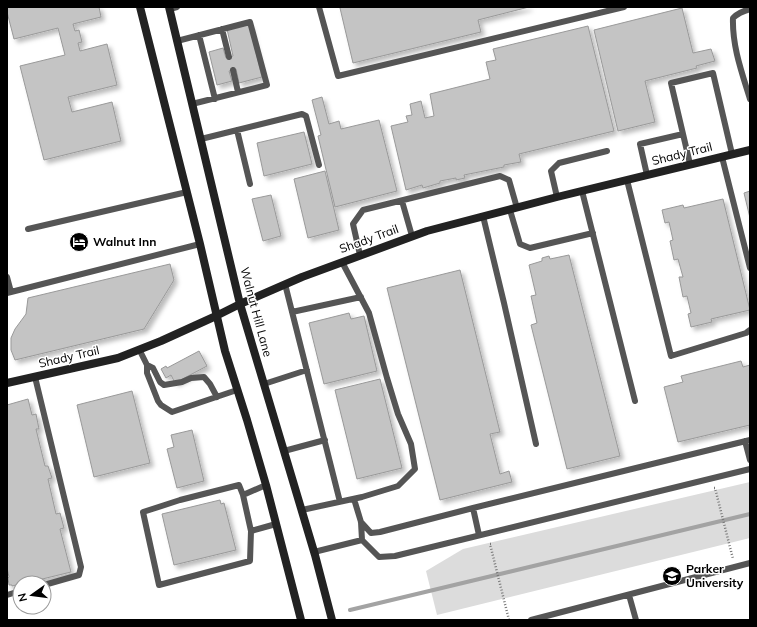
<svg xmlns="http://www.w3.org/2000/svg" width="757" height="627" font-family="Mulish,sans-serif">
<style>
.green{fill:#dcdcdc}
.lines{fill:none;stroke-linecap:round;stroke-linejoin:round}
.stream{stroke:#a3a3a3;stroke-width:4}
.building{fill:#c4c4c4;stroke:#999;filter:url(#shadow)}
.path{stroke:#777;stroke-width:2.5;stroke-dasharray:1 2;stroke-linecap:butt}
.lane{stroke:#555;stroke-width:6}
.secondary{stroke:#222;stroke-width:8}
.labels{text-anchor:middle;stroke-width:3;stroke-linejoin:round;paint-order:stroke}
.street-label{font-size:12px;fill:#000;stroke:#fff}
.poi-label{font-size:12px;font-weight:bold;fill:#000;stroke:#fff;text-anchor:start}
</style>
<defs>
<filter id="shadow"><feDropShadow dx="3.5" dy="3.5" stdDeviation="2" flood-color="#0004"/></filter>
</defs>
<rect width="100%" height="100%" fill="#fff"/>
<!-- green -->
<path class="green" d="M750,482v56l-313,77 -11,-44 37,-22z"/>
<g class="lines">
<!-- stream -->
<path class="stream" d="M350,610l400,-96"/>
</g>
<!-- building -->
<path class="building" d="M7,7h92l2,10 -28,7 2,7 4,-1 3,12 -4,1 2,8 27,-7 10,41 -49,12 4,15 40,-10 9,39 -77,19 -24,-94 45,-11 -7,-27 -44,11 -7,-27z
M342,7h187l-51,13 3,12 -128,31 -13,-55z
M682,8l11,45 18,-4 4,12 -19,5 1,2 -52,13 10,41 -37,9 -24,-101z
M249,24l13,53 -23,6 -3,-14 -7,2 3,10 -15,4 -8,-33 14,-4 3,10 7,-2 -6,-27z
M588,26l26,105 -95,23 2,8 -17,3v2l-40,8 1,3 -9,2v-2l-16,3v2l-17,5 -1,-3 -16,5 -15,-64 17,-4 -2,-6 6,-1 -2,-11 11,-3 4,17 9,-2 -4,-22 60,-15 -4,-17 10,-2 -3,-11z
M322,97l7,27 10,-3 2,8 38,-9 18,71 -62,16 -17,-71 3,-1 -9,-35z
M304,132l8,32 -48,12 -7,-33z
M325,171l14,59 -31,8 -14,-59z
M750,191v27l-6,-25z
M271,195l10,41 -18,5 -11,-42z
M723,199l27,111 -39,9 1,3 -21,5 -3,-13 3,-1 -4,-17 -4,1 -4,-20h4l-5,-18 -4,1 -4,-19 3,-1 -4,-18 -4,1 -3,-13 21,-5 1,3z
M569,255l51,201 -53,13 -36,-144 6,-2 -6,-27 5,-1 -7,-30 13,-4v-3l7,-2 1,3z
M170,264l4,16 -30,49 -129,31 -4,-10v-12l4,-9 11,-15 2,-16z
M460,270l40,162 -10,2 10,40 9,-3 3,11 -72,18 -53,-212z
M349,313l2,6 13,-3 13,55 -53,13 -15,-61z
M199,351l8,15 -32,17 -4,-8 -5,3 -5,-9 5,-3 1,2z
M741,361l2,6 7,-2v60l-72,17 -14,-55 19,-5 -2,-6z
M380,379l22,89 -45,11 -22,-89z
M132,391l18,72 -56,14 -17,-72z
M28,399l4,16 4,-1 3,15h-3l9,37h3l4,12 -4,1 8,35 4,-1 4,15 -4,1 11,43 -45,11h-6v1l-8,2v-1h-3l-1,-7 1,-1 -2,-9v-163z
M192,430l12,51 -27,7 -10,-39 7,-2 -3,-12z
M220,500l1,4 3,-1 12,47 -62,15 -12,-51z"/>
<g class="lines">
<!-- path -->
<path class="path" d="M714,488h1l18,71
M491,544h-1l19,76"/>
<!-- lane -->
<path class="lane" d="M319,7l19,69 286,-69
M170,9l7,-2
M750,9c-7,2 -12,4 -17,9 -1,28 9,55 17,81
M222,29l7,28
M199,35l16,64
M177,41l73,-19 17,63 -75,19
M233,70l5,22
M237,130l13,54
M683,134l7,30
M201,139l101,-25 4,2 13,49
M722,157l28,111
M647,175l-7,-31 43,-10 -12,-51 42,-10 19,81
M627,180l44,176 75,-23 4,-3
M582,191l53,210
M557,197l-6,-26 8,-8 48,-12
M402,201l10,35
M510,210l10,34 10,4 63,-15
M483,216l21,87 32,141
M28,229l159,-37
M360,255l-7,-31 10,-14 137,-34 9,4 8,28
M7,277l4,15 -4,1
M285,284l55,218
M11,292l189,-48
M292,312l69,-15
M139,349l8,16v8l11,28 3,4 11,7 65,-22
M147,365l6,3 7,14 4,3 18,-3 9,-4 13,-1 6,7 7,13
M35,377l46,190 -2,8 -35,10
M264,384l43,-14
M745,441l5,19
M284,451l41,-11
M266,485l-23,10 -4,-10 -59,15 -37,12 16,73 91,-24 1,-30 25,-7
M243,495l8,36
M354,499l7,23 1,18
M473,508l6,27
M302,510l60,-13 36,-11 17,-17 -4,-25 -13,-30 -11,-36 -18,-65 -27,-51
M361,522l10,11 9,-1 93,-24 277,-68
M314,552l48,-12 17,17 16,-1 355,-87
M7,595l13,-4
M629,595l7,25
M531,620l219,-57"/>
<!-- secondary -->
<path class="secondary" d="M140,7l60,237 25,107 22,69 19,65 35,135
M169,7l71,297 75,251 17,65
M7,383l111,-25 43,-17 55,-25 24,-12 62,-27 125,-46 130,-34 193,-47"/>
</g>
<!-- icons -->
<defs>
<symbol id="hotel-disc" viewBox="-11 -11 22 22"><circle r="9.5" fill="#000" stroke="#fff"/><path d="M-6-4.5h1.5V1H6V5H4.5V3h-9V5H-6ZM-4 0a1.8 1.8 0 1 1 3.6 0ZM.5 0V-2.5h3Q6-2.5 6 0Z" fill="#fff"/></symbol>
<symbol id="university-disc" viewBox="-11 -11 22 22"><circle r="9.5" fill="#000" stroke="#fff"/><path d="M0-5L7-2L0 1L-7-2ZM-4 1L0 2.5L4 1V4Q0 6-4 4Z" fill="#fff"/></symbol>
</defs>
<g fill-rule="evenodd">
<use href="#hotel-disc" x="68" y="231" width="22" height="22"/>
<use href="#university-disc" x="661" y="565" width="22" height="22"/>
</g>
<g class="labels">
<!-- street labels -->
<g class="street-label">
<text transform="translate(682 154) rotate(-14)" y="4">Shady Trail</text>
<text transform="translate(369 239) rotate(-20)" y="4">Shady Trail</text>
<text transform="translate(256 312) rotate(75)" y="4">Walnut Hill Lane</text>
<text transform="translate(69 357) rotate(-13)" y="4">Shady Trail</text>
</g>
<!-- poi labels -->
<g class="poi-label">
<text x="93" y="246">Walnut Inn</text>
<text x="686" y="573">Parker<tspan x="686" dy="14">University</tspan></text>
</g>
</g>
<!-- border -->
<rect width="757" height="627" fill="none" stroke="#000000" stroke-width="16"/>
<!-- north arrow -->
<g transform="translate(32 595) rotate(256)"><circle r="19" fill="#ffffff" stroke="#999999"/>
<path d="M0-3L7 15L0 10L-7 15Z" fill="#000000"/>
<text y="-6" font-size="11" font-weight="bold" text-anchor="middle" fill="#000000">N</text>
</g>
</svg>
